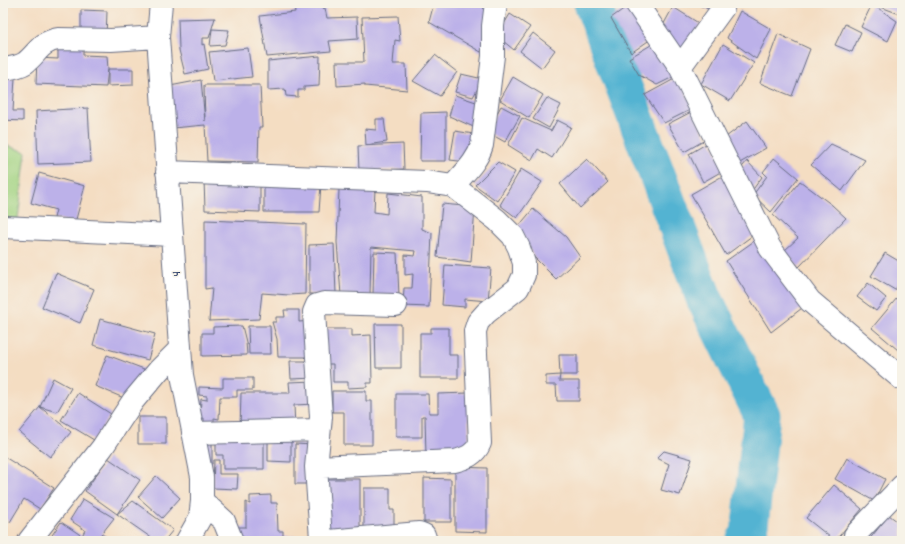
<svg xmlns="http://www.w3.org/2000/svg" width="905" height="544" font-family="Dekko,sans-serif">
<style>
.green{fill:#a3d382;stroke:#5f8170}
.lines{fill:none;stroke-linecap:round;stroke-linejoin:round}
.river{stroke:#53b3d2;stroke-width:37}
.building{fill:#bcb1e9}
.minor-casing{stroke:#676c81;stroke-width:24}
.minor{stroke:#fff;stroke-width:22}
.labels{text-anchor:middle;stroke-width:3;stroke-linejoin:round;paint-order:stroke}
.street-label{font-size:13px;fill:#1b2f5e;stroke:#f7f3e8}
</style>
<rect width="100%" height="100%" fill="#f7f3e8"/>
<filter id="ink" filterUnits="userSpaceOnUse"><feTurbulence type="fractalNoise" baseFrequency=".025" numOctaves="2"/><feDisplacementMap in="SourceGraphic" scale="8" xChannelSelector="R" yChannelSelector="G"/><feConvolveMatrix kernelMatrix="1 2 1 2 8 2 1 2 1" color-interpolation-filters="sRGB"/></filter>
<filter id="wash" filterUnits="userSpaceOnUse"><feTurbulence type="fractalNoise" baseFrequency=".012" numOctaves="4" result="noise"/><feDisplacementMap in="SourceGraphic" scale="16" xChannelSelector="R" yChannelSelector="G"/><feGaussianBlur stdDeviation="0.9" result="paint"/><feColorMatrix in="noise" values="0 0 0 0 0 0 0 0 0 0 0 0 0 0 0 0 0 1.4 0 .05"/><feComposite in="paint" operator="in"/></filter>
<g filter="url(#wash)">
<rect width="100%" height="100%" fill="#f4ddc2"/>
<!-- green -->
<path class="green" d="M3,144l23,8 -8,67 -15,-1z"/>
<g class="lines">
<!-- river -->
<path class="river" d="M592,3l112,295 58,117 -13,120 -5,6"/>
</g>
<g id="blocks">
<!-- building -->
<path class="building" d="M309,3h13l1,6 2,-1 2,10 30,-1 1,22 -29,2 2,10 -64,6 -7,-41 35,-4 -1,-5z
M434,3h49l6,2 -3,33 -5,14 -52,-30z
M694,3h23l-4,8z
M883,3h19v12l-21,-8z
M872,4l25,17 -9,20 -27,-14z
M629,5l22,34 -20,14 -20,-35z
M673,7l27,17 -16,27 -24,-20z
M81,10l26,1 -1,27 -25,-7z
M740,11l31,18 -15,30 -29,-21z
M510,14l20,13 -16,23 -17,-14z
M398,16l2,25 -5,-1 -2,24h13l1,26 -42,-4v-2l-28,2 -1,-24h28l-2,-45z
M215,18l-6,20h-7v7l2,-1 4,25 -23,5 -6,-24 -1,-31z
M845,24l16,8 -9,20 -17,-7z
M212,29l17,1 -4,15 -15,1z
M533,33l22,17 -13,18 -22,-17z
M778,34l32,15 -18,47 -32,-13z
M58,40l25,1v14l24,1 1,13 -2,18 -70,-3 1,-26 21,1z
M656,42l19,34 -18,9 -18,-10 -10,-17z
M723,44l31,19 -24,38 -29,-17z
M248,48l4,29 -39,4 -4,-29z
M435,55l22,17 -17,24 -27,-15z
M320,56l-1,30 -15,1v3h-6v7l-12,-1 -1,-7 -17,1v-29z
M108,69h25v16l-25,1z
M461,74l22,5 -10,18 -18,-5z
M513,77l30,18 -14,23 -29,-18z
M678,77l16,31 -30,15 -19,-28z
M3,78h12l-2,33h10v10l-20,-1z
M201,80l4,41 -1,-36h56l2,42h-3l-1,35 -51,-1 -2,-36 -32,3 -3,-42z
M455,95l27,9 -4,25 -29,-13z
M547,98l14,7 -12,23 -16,-9z
M501,106l19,10 -15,26 -18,-10z
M88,108l3,54 -53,2 -2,-53z
M693,111l14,28 -23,13 -16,-28z
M446,112v49h-26l1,-48z
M522,118l29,13 6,-11 14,7 -19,31 -14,-9 -6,11 -24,-15z
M376,119h8l3,23 -21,3 -1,-16 11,1z
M747,121l19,27 -28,16 -16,-24z
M455,131l25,4 -13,27 -17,-2z
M711,141l13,29 -21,12 -14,-28z
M403,144l1,25 -45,2 -1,-25z
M831,144l34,16 -23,31 -31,-26z
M774,158l24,20 -27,34 -18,-17 14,-19 -4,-4z
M587,159l21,23 -28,26 -20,-24z
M747,161l15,16 -11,15 -12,-21z
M498,162l17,10 -18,29 -22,-16z
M521,169l21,13 -25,36 -17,-13z
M39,173l46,13 -10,37 -21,-5 2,-8 -25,-7z
M726,174l30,59 -30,22 -35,-61z
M204,179l56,3v30l-55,-2z
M800,181l32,24 14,13 -47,49 -15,-16 14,-13 -25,-23z
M264,182l57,2 -2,28h-55z
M339,189h36l-1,23 13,2 1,-21 34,4v32l10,4 -3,74 -26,-1 1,-18h8l1,-14 -8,1v-20l10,1 1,-5 -45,-4 -1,49 -29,-1 -4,-53z
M442,204l33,3 -4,55 -34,-5z
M533,209l33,28 14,20 -24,22 -22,-22 -16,-30z
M205,220l101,4 -1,70 -16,1 -27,-2 -3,26 -50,2 3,-33 -7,1z
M757,239l49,66 -35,27 -45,-71z
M334,244l2,50h-27v-49z
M374,252l23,1 2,43 -26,-1z
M885,253l17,10v16l-7,11 -24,-14z
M445,265l46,3 -3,33 -23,-2v8l-23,-2z
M56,273l38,16 -14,34 -38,-16z
M868,283l18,15 -10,13 -19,-14z
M902,292v53l-4,5 -26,-22z
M284,310h15v12l12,-1 2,36h-35l-1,-18 -5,-17h4v-5h9z
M100,319l55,15 -7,26 -55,-15z
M375,324h26v44h-25z
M242,326l4,16 1,13 -45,1v-23h11v-6z
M248,326h22l1,28h-22z
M431,328h18v27h9v23h-38v-45h11z
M323,329h29v7l19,-1 1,48h-5v4l-19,1v-6h-15v-18h-9z
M107,355l37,14 -13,32 -36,-15z
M559,355h18v20h-17z
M290,361h24l1,17 -24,1z
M560,375l-1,6h20v20h-22l-1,-16h-10v-9z
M53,378l18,10 -14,24 -17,-5z
M223,378h30v12h-16v7h-17l-1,22 -5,-1v9h-10v-9h-4l1,-19 6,1v-4l-8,-1v-8l24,1z
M314,381l1,23 -21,1 1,23 -55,-1 1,-34h49l-1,-11z
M332,391h34v10h6v44h-28v-33h-12z
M78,393l33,21 -17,26 -33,-20z
M468,393l1,56h-13v6l-30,1 -1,-40h-3v21h-26v-43h32l1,19h9v-19z
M40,407l31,25 -21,25 -31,-25z
M138,417h28v27h-28z
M216,436h48v33h-41v-14h-7z
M268,437h23v25l-23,-1z
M205,440h7v24h-8z
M295,444l18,1v39h-18z
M664,451l28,8 -12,36 -19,-5 8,-26 -12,-6z
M3,456l51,32 -14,21 -16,-10 -14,23 -7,-4z
M108,458l32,22 -23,34 -32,-23z
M847,458l38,21 -11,22 -39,-22z
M214,460h5v14h19l-1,15 -24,-1z
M455,467l32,1v64l-32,-1z
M156,476l24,22 -18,20 -24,-21z
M424,478l27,1v43h-27z
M325,479h35v52h-36z
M834,485l28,24 -27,32 -29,-23z
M364,488h26v22h4v20h-30z
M271,495v8h6l1,28h5v5h12v5h-53l-6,-14h10v-25l4,2v-8z
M83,499l31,19 -18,23h-4l-10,-5 3,-6 -15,-10z
M133,501l40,29 -9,11h-8l-39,-27z
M889,515l13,10v16h-34z
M61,522l21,14 -3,5h-31z
M101,534l14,7h-18z"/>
</g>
</g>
<g filter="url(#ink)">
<use href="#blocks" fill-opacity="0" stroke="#676c81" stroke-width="1"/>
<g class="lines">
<defs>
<path id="minor" d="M161,3l-3,34 24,338 20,102v24l-2,17 -13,23
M636,3l44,64 90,181 40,53 92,78
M680,67l43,-59 1,-5
M3,69c7,-1 16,-2 22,-6 13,-10 15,-21 33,-24l53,1 47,-3
M167,172l260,10 26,4 44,34 16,16 6,12 5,15v12l-6,13 -32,25 -8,9 -3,9 5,112c-5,12 -14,15 -25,18l-139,6
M453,186c11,-13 24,-24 29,-41l11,-89v-30l3,-23
M3,227l169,8
M193,433l126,-3
M202,501l22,20 8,20
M855,535l47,-49
M29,541l73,-93 31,-47 26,-31 21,-21
M325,541l-4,-2 -5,-72 5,-50 -7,-105 3,-7 7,-2 72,2
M329,541l90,-8 5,2 2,6"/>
</defs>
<!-- minor casing -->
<use href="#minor" class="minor-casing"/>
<!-- minor -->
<use href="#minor" class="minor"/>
</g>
</g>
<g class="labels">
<!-- street labels -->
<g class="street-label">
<text transform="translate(175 274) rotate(-94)" y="5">4</text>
</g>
</g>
<!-- margin -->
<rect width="905" height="544" fill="none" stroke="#f7f3e8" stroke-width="16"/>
</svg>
